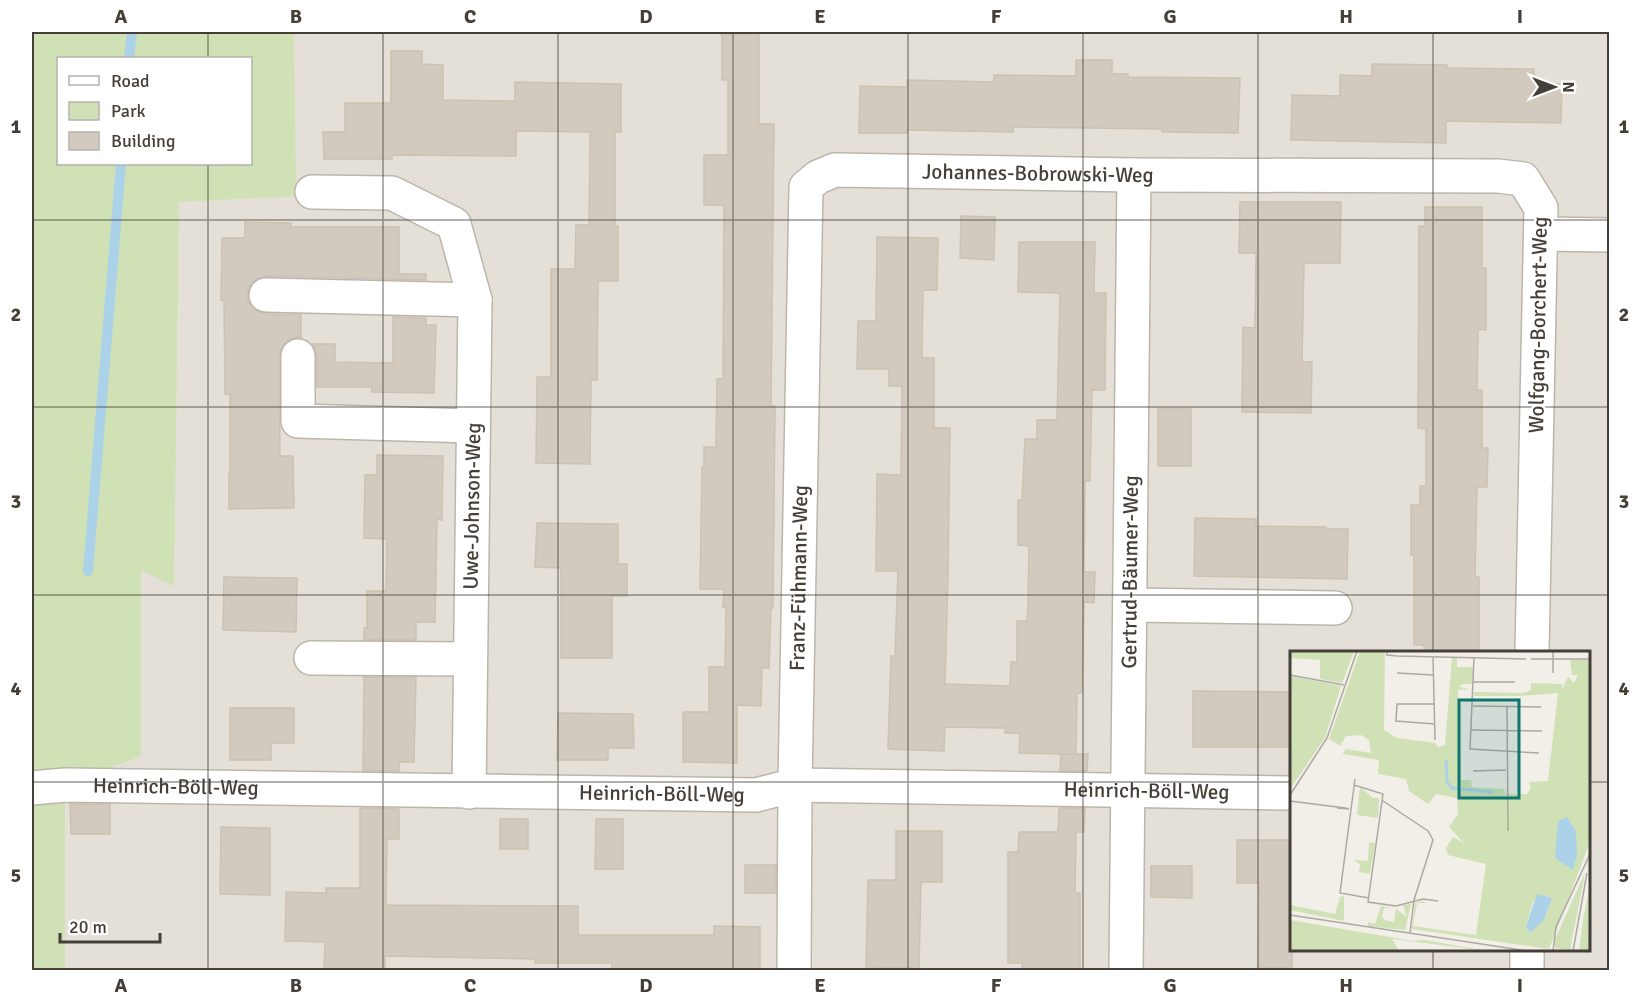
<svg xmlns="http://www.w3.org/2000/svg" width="1641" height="1002" font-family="Signika,sans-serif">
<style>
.residential{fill:#e5e0d7;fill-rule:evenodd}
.green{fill:#d0e1b6;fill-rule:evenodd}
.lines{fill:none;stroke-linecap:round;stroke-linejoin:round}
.stream{stroke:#abd2e8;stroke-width:10}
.building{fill:#d2cabf;stroke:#ccc1b3;stroke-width:1.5}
.minor-casing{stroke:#bcb5ac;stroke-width:36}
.minor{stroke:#fff;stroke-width:33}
.grid{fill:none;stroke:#453f38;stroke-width:1.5;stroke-opacity:0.55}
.labels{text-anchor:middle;stroke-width:5;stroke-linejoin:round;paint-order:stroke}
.street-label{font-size:21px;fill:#453f38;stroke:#fff}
.inset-river{fill:none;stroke:#abd2e8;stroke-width:3}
.inset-road{fill:none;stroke:#ada8a2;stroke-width:1.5}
.view{fill:#0f766e;fill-opacity:0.15;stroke:#0f766e;stroke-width:3}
.inset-edge{fill:none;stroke:#453f38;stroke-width:3}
.neatline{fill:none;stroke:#453f38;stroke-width:2}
.grid-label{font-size:20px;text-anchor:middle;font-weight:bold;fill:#453f38}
</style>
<rect width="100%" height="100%" fill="#f2eee8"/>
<!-- residential -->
<path class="residential" d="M132,32h1477v938h-1544v-185l56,-621h129v-106zM1292,652h296v298h-296z"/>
<!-- green -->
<path class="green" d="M32,32h262l2,164 -117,6 -5,384 -33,-16v186l-76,29v185h-33zM58,58h192v106h-192z"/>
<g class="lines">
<!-- stream -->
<path class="stream" d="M129,58l3,-26
M88,571l33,-407"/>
</g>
<!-- building -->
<path class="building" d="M722,32h37v92h15l-3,282h4l-2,202h-2l-2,60h-7l-1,38 -24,-1v58l-54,-1v-50h26v-45h16l1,-60h-3l1,-18h-24l2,-122h2v-20h12l1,-68h6l1,-174h-20v-50h24v-75h-6z
M391,51h31v13l21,1v35l72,1v-19l106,2v48h-6v94h3v55h-20l-1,99h-6l-1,84 -54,-1 1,-86h14v-108h24l1,-44h13l1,-93 -74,-1v25l-124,-1v4h-68l-1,-27h22v-29h46z
M1076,60h36v14h16v3l112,1 -2,55 -76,-1v-3l-149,-2v5l-106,-2v3h-48l1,-47 47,1v-7l87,2v-7l82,1z
M1372,64l75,1v3l87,1v15h28l-1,39 -115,-2v22l-155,-3 1,-45 48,1v-21l32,1z
M1240,202h101l-1,61h-36l-2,99h10l-1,51 -69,-1 1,-85 12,1 1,-75h-17z
M1425,207h57v61h4v62l-8,-1 -1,61h5v58h6l-1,39h-10l-2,90h4v75h-55v-7h-10v-90h-3v-50h9v-19h6v-57l-8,-1 1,-202h6z
M961,216l34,1 -1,43 -34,-2z
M245,222l46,1v4h108v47h27v6l-160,-4 -9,3 -7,7 -3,9 2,8 8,8 9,3 35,1v23l-4,-1 -9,3 -6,7 -3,9 1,100h13l1,52 -65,1v-37h1v-78h-5l-1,-94h-3l1,-62h23z
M877,237l61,1 -1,52h-14l-1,68h12v70h16l-2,147 -3,109 65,2 1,-24h6v-41h10l1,-20 1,-55 -11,-1v-45h4l3,-61h12v-19h20l3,-127 -42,-1 1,-50h76l-1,51h12l-1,97h-13l-2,91h-5l-1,91h11l-1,31 -10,-1 -2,91h-5l-1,61h-13h25l-1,17h-27l1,-17 -42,-1 1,-20h-15v-5l-60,-1 -1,24 -56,-2 3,-93h4l3,-85h-22l1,-97 24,1 1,-89h-13v-17h-32l1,-48h18z
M393,317l33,1v7h10l-2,68 -62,-1v-5h-55v-31l-3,-9 -2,-3h23v18l58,1z
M1158,409h33v57h-33z
M377,455l66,1 -1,64 -5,-1 -2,103h-19v18h-52v-12h3v-37h19l1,-52 -23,-1 1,-63h12z
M1195,518l61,1v7l70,1v2h22l-1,50 -153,-3z
M537,523l81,1v40h9v32h-15v62h-51v-90l-26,-1z
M224,577l73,1 -1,54 -73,-2z
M364,677h52l-2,85h-15v9h-36z
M1193,691l99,1v55h-99z
M230,708h64v35h-23v17h-41z
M558,713l75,1 1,34h-26v12h-51z
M70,804h40v30h-39z
M363,808l36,1v30h-12l-1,66 192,1v29h136v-9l46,1v43h-148v-7h-77v-4l-150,-3v14h-61l1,-28 -40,-1 1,-49 40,1v-5h34v-79z
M1059,808h26l-1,24h-8l-1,61h5v77h-58v-7h-14v-111h10l1,-20h39z
M500,819h28v30h-28z
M596,819h27v50h-28z
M221,827l49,1v67l-50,-1z
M896,831h46v51h-21l-2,86 -53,-1 2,-87h28z
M1237,840h55v128h-34l1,-85h-22z
M745,865h31v28h-31z
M1151,866h41v32l-41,-1z"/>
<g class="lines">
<defs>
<g id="minor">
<path d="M312,192l80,1 62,31 21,76 -6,492"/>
<path d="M1541,234l69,1"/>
<path d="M266,295l209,5"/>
<path d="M298,356v65l175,5"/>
<path d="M1130,605l205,3"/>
<path d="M311,658l159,1"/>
<path id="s1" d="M32,788l33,-3 691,10 39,-10 497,8"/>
<path id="s2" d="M794,970l1,-185 11,-598 12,-10 17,-7 299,5 364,1 25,3 18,29 -9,444"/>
<path id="s3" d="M1126,970l8,-795"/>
<path d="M1527,970v-20"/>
</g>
</defs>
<!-- minor casing -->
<use href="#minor" class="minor-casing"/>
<!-- minor -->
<use href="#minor" class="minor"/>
</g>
<!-- grid -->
<path class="grid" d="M208,32v26M383,32v938M558,32v938M733,32v938M908,32v938M1083,32v938M1258,32v938M1433,32v620M208,164v806M32,220h1578M32,407h1578M32,595h1578M32,782h1260M1588,782h22M1433,950v20"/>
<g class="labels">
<!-- street labels -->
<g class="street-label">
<text dy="7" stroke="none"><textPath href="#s2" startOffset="1020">Johannes-Bobrowski-Weg</textPath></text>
<text transform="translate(1538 325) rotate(-89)" y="7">Wolfgang-Borchert-Weg</text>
<text transform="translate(472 506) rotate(-89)" y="7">Uwe-Johnson-Weg</text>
<text dy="7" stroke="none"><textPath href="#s3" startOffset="398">Gertrud-Bäumer-Weg</textPath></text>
<text dy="7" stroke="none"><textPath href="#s2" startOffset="392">Franz-Fühmann-Weg</textPath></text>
<text dy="7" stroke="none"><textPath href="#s1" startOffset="144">Heinrich-Böll-Weg</textPath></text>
<text dy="7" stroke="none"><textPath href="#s1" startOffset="1116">Heinrich-Böll-Weg</textPath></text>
<text dy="7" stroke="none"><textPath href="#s1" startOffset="630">Heinrich-Böll-Weg</textPath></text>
</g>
</g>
<!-- overview -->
<g transform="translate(1290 651)">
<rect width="300" height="300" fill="#f2eee8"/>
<path d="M0,0h64l-12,32 -22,-4v-19l-30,-2zM70,0h25l-1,79 13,8 38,5 3,4 7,-2 7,-88h5v10h17v17h-11l-4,3 10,2 -11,1 3,90h10l1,7 32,2 2,5h21l4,-6 -2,-6 19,-1 10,-88 -38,3h-46v-4l49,1 8,-3v-7l31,1v5l6,-12 6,6 4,-8h-6l-2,-15h20v182l-41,107 -137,-20 3,-26 8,-2h2v2h-8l-4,23 63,9 10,-71 -38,-9 -2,-7 7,-11 11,6 -15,-16 9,-13 -1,-16 -21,-4 -8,10 -19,-13 -3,-12 -28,-5 1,-14 -36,-6 -7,9 10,-14 25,4 -2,-13 -8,-5 -15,1 -6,10 -11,-7zM243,250l16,7 -5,12 -10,7 -8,-1zM0,25l51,10 -16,52 -35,51zM70,136l13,11h6l-1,20 -21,-3zM79,191l6,1 -5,31 -11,-2 1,-8 -6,-4 14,1zM295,222l-15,77 -15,-2v-9zM300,234l-2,66h-9l4,-31zM54,245v25l-54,-11v-5l45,9 5,-17zM121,253l-6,26 -37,-4v-4l7,2 6,-18 11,2h-8l-2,7 2,5 10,2 2,-13 11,8 -4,-12zM0,269l123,21 11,-1 64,11 -96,-12 7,12h-109z" fill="#d0e1b6" fill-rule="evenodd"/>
<path d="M277,166l9,15 1,23 -4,15 -18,-12 3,-37zM247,243l15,4 -8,22 -14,13 -4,-7z" fill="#abd2e8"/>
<path class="inset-river" d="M156,109l1,22 5,6 41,4"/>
<path class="inset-road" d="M97,0v4l10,1 129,3M143,6l2,83M184,7l-4,91 69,4M241,8h59M107,22l36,2M263,22v-22M0,24l54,10M184,31h41M145,53h-38l-1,17 39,3M183,55l68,1M217,56l1,124M180,79l72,1M183,120l33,-1M65,128l-15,114 29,5M64,134l29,9 -15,108 28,4 27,-7 15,2M0,144l37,-57 30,-87M0,150l55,7 4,1 -12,-1M93,150l45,30 5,9 -19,60 -4,33M0,264l237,36M263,300l3,-24 34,-73M283,300l14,-78M299,300l1,-43"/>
<path class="view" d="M169,49h60v98h-60z"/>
<rect width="300" height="300" class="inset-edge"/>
</g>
<!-- border -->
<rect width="1641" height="1002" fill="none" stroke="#ffffff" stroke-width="66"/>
<!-- legend -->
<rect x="57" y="57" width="195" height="108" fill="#ffffff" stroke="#b5b2af" stroke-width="1.5"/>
<rect x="69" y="76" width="30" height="9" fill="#ffffff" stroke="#b5b2af" stroke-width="1.5"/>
<text x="111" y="87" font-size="18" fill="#453f38">Road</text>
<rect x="69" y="102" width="30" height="18" fill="#d0e1b6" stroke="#b5b2af" stroke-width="1.5"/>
<text x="111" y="117" font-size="18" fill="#453f38">Park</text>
<rect x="69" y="132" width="30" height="18" fill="#d2cabf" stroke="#b5b2af" stroke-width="1.5"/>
<text x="111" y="147" font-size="18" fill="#453f38">Building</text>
<!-- north arrow -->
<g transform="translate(1554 87) rotate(90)" stroke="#ffffff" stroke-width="4.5" paint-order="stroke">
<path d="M0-4.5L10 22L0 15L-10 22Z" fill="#453f38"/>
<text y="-9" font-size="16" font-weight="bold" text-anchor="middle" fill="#453f38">N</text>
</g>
<!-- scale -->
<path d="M60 933v9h100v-9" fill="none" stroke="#453f38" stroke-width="3"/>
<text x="69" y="933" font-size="18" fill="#453f38" stroke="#ffffff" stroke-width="4.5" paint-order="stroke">20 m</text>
<rect x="33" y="33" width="1575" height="936" class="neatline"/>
<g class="grid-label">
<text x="121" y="23">A</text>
<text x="296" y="23">B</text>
<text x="470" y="23">C</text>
<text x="646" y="23">D</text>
<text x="820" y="23">E</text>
<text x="996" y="23">F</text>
<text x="1170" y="23">G</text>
<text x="1346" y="23">H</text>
<text x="1520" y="23">I</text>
<text x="16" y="133">1</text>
<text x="1624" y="133">1</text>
<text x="16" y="321">2</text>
<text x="1624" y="321">2</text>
<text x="16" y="508">3</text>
<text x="1624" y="508">3</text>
<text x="16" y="695">4</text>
<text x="1624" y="695">4</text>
<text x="16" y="882">5</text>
<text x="1624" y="882">5</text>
<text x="121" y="992">A</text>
<text x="296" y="992">B</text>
<text x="470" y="992">C</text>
<text x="646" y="992">D</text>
<text x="820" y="992">E</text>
<text x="996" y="992">F</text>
<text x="1170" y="992">G</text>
<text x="1346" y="992">H</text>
<text x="1520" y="992">I</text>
</g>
</svg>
